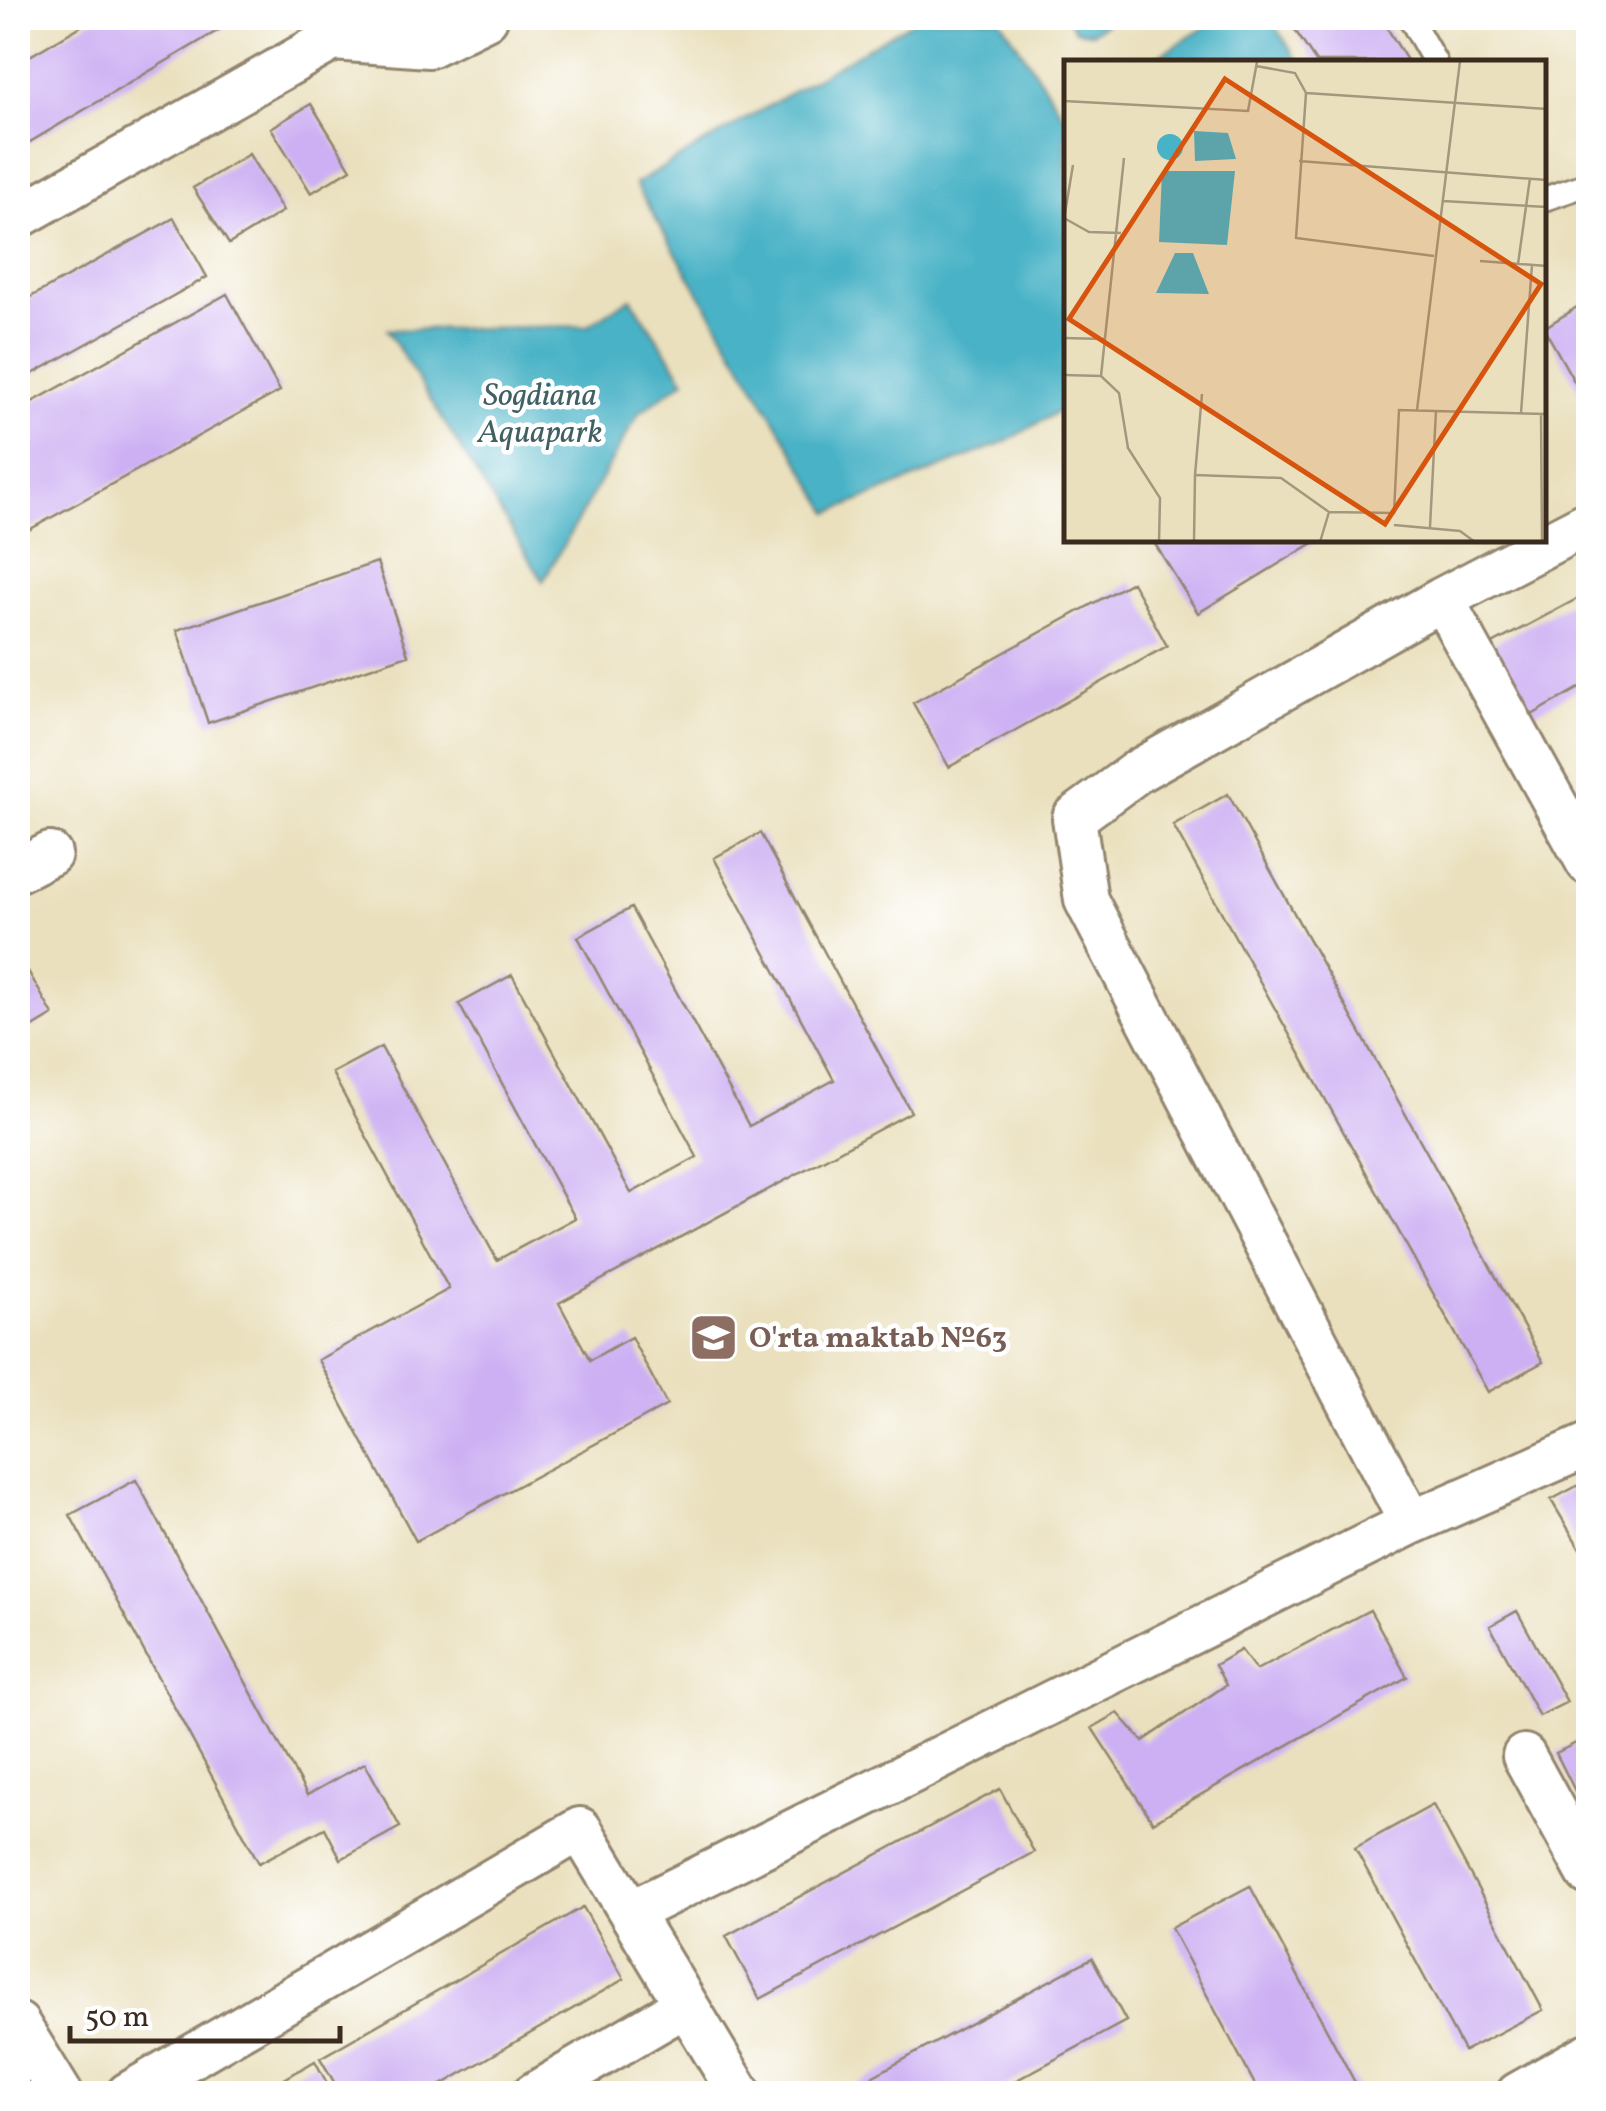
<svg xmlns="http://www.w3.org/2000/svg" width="1606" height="2111" font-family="Vollkorn,serif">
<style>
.water{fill:#48b2c6;stroke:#426e72;stroke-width:2.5}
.building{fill:#cdb0f3}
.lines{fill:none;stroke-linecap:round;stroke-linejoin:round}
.lane-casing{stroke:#92856e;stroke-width:28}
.street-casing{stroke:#92856e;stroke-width:48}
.lane{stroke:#fff;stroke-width:22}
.street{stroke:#fff;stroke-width:42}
.labels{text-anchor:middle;stroke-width:9;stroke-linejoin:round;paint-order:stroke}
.education-label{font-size:30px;font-weight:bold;fill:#785e54;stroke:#fff;text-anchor:start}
.water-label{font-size:32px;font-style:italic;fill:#406061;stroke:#fff}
.inset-road{fill:none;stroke:#a4977d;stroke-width:2.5}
.view{fill:#d7540e;fill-opacity:0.15;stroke:#d7540e;stroke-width:5}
.inset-edge{fill:none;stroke:#3b2a1e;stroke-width:5}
</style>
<rect width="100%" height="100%" fill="#fff"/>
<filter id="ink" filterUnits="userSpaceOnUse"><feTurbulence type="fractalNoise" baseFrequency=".01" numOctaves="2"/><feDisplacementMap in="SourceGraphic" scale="20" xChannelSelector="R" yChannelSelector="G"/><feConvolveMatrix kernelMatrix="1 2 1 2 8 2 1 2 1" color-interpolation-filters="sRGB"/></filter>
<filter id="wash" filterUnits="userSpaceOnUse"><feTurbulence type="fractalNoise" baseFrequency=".0048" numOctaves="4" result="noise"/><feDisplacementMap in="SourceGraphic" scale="40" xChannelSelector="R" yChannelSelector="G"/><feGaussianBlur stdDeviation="2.25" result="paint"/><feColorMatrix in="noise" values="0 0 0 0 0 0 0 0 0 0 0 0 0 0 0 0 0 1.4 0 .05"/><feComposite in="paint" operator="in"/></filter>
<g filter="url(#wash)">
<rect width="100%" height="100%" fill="#eae0bd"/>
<!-- water -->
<path class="water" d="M918,18h82l66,101v288l-59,34 -177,72 -195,-329z
M1067,18h47l-22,14 -17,-2z
M1220,18h50l29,44h-150z
M631,298l54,82 -46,33 -96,168 -156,-251 200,-4z"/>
<g id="blocks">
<!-- building -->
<path class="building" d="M95,18h144l-221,131v-86z
M1287,18h94l27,44h-92z
M311,104l40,65 -40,24 -40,-65z
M249,154l34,57 -54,33 -36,-56z
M174,218l33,59 -189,105v-78z
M227,294l53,97 -262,145v-126z
M1588,300v93l-5,4 -39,-69z
M1162,540h156l-120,73 -43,-69z
M377,562l31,93 -200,68 -31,-93z
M1132,582l35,64 -218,121 -36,-64z
M1588,593v90l-58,33 -43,-69z
M1228,794l315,568 -55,30 -315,-567z
M760,833l151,279 -352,191 31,57 41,-23 36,68 -251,136 -98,-181 131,-71 -117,-216 49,-26 116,213 78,-42 -116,-214 53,-29 119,218 66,-36 -119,-220 53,-29 118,218 85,-46 -120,-222z
M24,964l29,51 -35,21v-68z
M136,1480l171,315 58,-32 35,64 -59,32 -16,-31 -66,35 -189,-348z
M1588,1480v82l-37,-62z
M1370,1610l37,67 -254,145 -61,-94 26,-15 25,28 83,-56 -11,-20 26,-15 15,20z
M1517,1611l50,91 -28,14 -49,-90z
M1586,1738l2,66 -5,3 -27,-54z
M1000,1789l34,63 -274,147 -34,-63z
M1433,1805l110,205 -79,41 -109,-203z
M1250,1886l109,204 -7,4h-92l-89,-166z
M583,1907l41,72 -198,115h-85l-21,-36z
M1092,1958l34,63 -135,73h-151z
M315,2061l18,33h-74z"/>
</g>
</g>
<g filter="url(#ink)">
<use href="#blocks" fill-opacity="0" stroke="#92856e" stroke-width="2.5"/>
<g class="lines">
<defs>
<path id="lane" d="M1410,18l25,44
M1544,199l44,-15"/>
<path id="street" d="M18,217l315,-178 96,7 57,-28
M1442,599l146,264
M18,870l32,-16
M1411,1523l-325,-623 -12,-82 64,-47 304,-172 146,-76
M1524,1756l64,117
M633,1911l778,-388 177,-78
M18,2024l43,70
M128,2094l452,-265 160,265
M534,2094l152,-89
M1518,2094l70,-39"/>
</defs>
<!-- lane casing -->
<use href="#lane" class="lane-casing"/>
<!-- street casing -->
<use href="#street" class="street-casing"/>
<!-- lane -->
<use href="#lane" class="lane"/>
<!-- street -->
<use href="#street" class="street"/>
</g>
</g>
<!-- icons -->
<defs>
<symbol id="school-square" viewBox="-11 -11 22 22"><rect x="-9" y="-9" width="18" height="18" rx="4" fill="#8d6e63" stroke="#fff"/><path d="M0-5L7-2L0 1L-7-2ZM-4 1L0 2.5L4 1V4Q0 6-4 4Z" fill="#fff"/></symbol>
</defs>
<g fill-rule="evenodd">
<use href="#school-square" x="686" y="1310" width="55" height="55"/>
</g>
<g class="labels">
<!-- education labels -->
<g class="education-label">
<text x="749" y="1347">O'rta maktab №63</text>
</g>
<!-- water labels -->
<g class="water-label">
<text x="540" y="405">Sogdiana<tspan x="540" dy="37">Aquapark</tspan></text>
</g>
</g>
<!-- overview -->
<g transform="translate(1064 60)">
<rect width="482" height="482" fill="#eae0bd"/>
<path d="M130,71l34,2 8,26 -41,2zM93 87a13 13 0 1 1 26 0a13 13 0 1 1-26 0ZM98,111h73l-8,74 -68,-3zM111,193h18l16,41 -53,-1z" fill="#48b2c6"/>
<path class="inset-road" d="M192,6l39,7 11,20 -10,145 138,18M242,33l241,16M0,41l184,10 9,-49M235,101l248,19M379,141l104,6M0,158l25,14 32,1M0,159l9,-54M416,201l67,5M454,204l12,-86M0,278l40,1M0,315l37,1 18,17 9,55 32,50 -1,44M37,316l23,-218M353,350l43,-349M457,353l11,-148M477,354l1,128M131,415l7,-81M330,465l66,6 15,11M366,467l6,-116M130,482l1,-67 86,3 48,34 65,1 5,-103 148,4M256,482l9,-30"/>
<path class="view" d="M161,19l316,205 -156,240 -316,-205z"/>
<rect width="482" height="482" class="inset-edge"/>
</g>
<!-- margin -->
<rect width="1606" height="2111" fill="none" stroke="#fff" stroke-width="60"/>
<!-- scale -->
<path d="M70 2026v15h270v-15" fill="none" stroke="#3b2a1e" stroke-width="5"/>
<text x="85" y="2026" font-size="30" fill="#3b2a1e" stroke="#ffffff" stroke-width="8" paint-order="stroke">50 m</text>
</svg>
